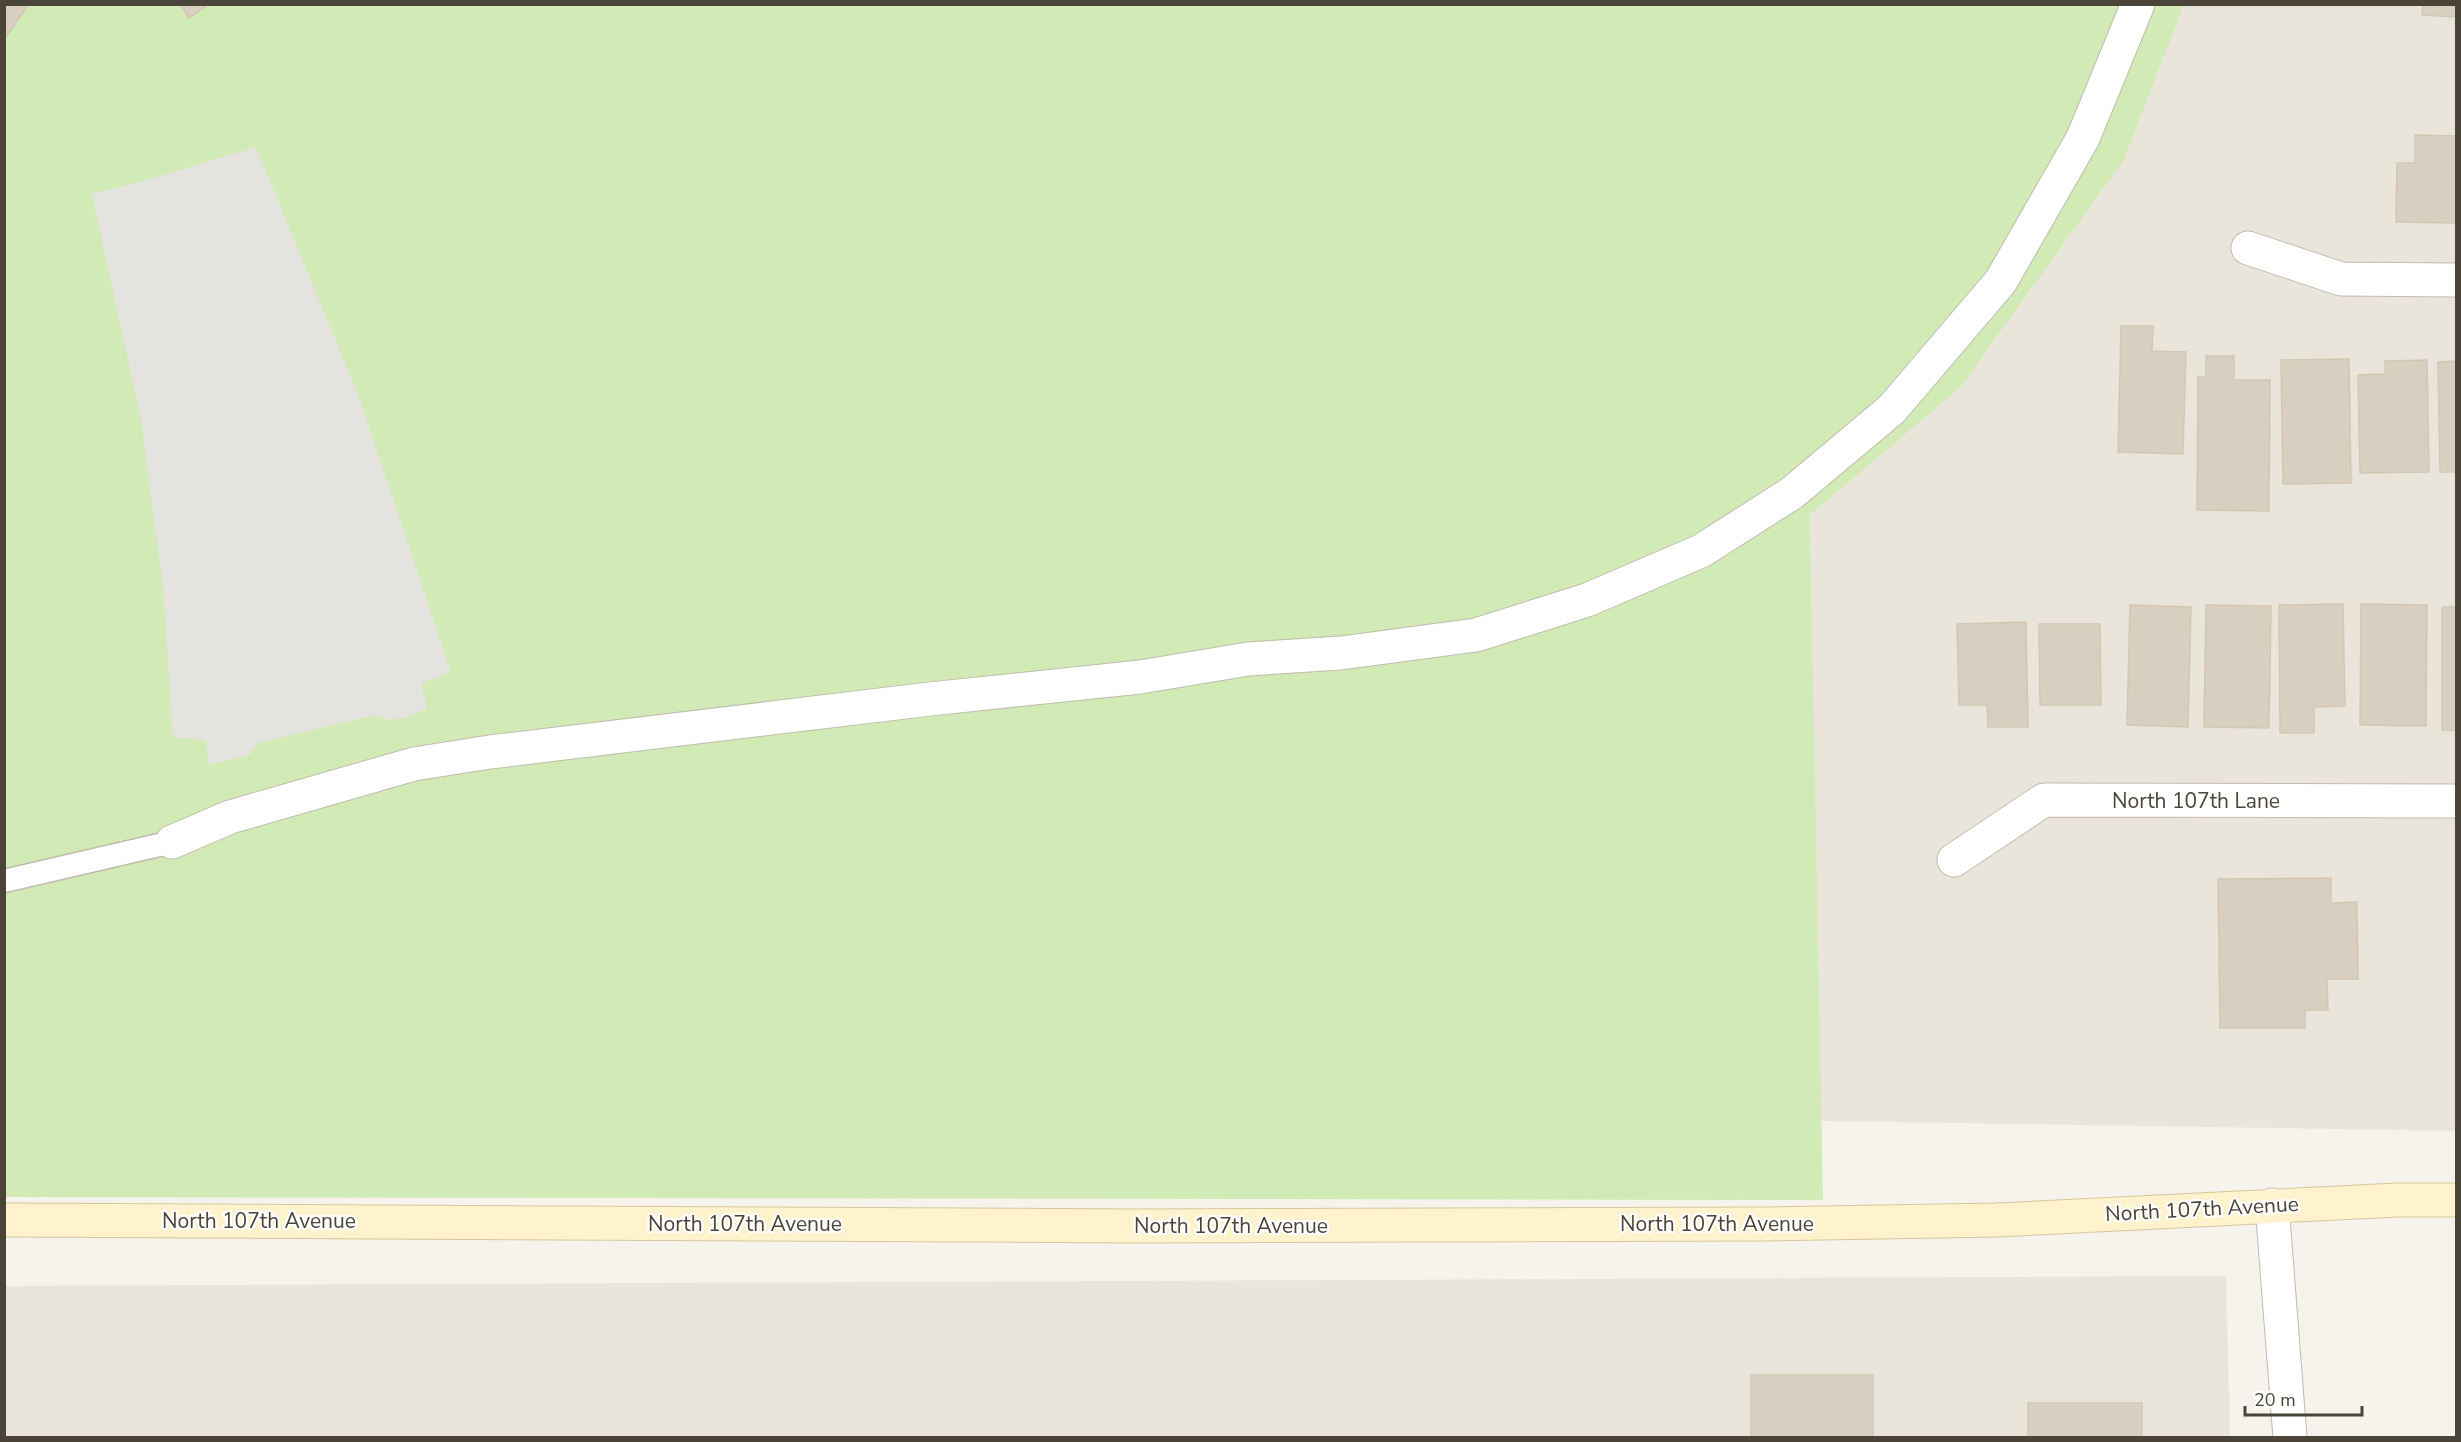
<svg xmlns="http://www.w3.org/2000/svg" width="2461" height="1442" font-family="'Nunito Sans',sans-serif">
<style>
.residential{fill:#eae5da}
.green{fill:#d2eab5}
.parking{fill:#e5e3e0}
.building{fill:#d8cfc1;stroke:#d3c7b4;stroke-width:1.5}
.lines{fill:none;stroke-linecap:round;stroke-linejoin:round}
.lane-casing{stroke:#c2bbae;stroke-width:25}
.street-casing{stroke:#c2bbae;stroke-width:35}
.secondary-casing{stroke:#d6c79b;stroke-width:35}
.lane{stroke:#fff;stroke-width:22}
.street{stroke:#fff;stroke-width:33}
.secondary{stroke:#fff3cd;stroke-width:33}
.labels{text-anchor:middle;stroke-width:4.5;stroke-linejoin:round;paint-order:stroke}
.street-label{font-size:21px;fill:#4b4439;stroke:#fff}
</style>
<rect width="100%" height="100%" fill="#f6f3ec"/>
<!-- residential -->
<path class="residential" d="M2184,5h272v1126l-635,-10 -11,-606 150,-127 164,-228z
M2226,1276l4,161h-2225l-1,-151z"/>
<!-- green -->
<path class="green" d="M5,5h2179l-60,155 -164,228 -150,127 13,685 -1818,-3z"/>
<!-- parking -->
<path class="parking" d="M256,147l103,250 92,275 -30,11 6,25 -21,10 -18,2 -13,-5 -118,28 -7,12 -42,10 -2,-25 -33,-3 -10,-151 -22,-166 -49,-226 48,-12z"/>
<!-- building -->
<path class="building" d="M4,4h25l-25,36z
M180,4h29l-20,14z
M2423,4h33v13l-34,-2z
M2415,135l41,1v87l-60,-1 1,-59h18z
M2121,326h32l-1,25 34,1 -3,102 -65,-2z
M2206,356h28v24h36l-1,131 -72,-1 1,-133h8z
M2349,359l2,124 -68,1 -2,-124z
M2427,360l2,112 -69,1 -2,-98 27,-1v-13z
M2456,361v111h-16l-2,-110z
M2343,604l2,102 -31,1v26h-34l-1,-128z
M2361,604l66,1 -1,121 -66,-1z
M2130,605l61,2 -3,120 -61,-2z
M2206,605l65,1 -2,122 -65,-1z
M2442,607h14v123h-14z
M2026,622l2,105h-40l-1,-22h-28l-2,-81z
M2039,624h61l1,81h-61z
M2331,878v25l26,-1 1,77h-31l1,31h-23v18h-85l-2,-149z
M1751,1375h122v63h-122z
M2028,1403h114v35h-114z"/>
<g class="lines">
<defs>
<path id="lane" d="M4,881l168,-39"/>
<path id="street" d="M2248,248l93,31 115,1
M172,842l58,-25 184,-53 76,-12 440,-53 210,-22 108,-18 93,-6 135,-18 111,-35 114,-49 91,-58 100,-84 109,-128 82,-143 55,-134
M1954,860l90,-60 412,1
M2272,1205l18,233"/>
<path id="secondary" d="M4,1220l1132,6 628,-2 233,-4 401,-20h58"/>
</defs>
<!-- lane casing -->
<use href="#lane" class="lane-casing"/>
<!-- street casing -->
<use href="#street" class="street-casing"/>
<!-- secondary casing -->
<use href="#secondary" class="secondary-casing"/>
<!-- lane -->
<use href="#lane" class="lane"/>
<!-- street -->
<use href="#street" class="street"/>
<!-- secondary -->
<use href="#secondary" class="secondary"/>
</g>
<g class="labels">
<!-- street labels -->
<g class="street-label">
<text x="2196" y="808">North 107th Lane</text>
<text transform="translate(2202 1209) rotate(-3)" y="7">North 107th Avenue</text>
<text x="259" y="1228">North 107th Avenue</text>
<text x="745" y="1231">North 107th Avenue</text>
<text x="1717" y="1231">North 107th Avenue</text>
<text x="1231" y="1233">North 107th Avenue</text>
</g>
</g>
<!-- border -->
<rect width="2461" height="1442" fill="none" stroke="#4b4439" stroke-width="12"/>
<!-- scale -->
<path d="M2245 1406v9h117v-9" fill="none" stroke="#4b4439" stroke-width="3"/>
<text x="2254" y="1406" font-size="18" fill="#4b4439" stroke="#ffffff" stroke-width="4.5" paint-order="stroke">20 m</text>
</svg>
